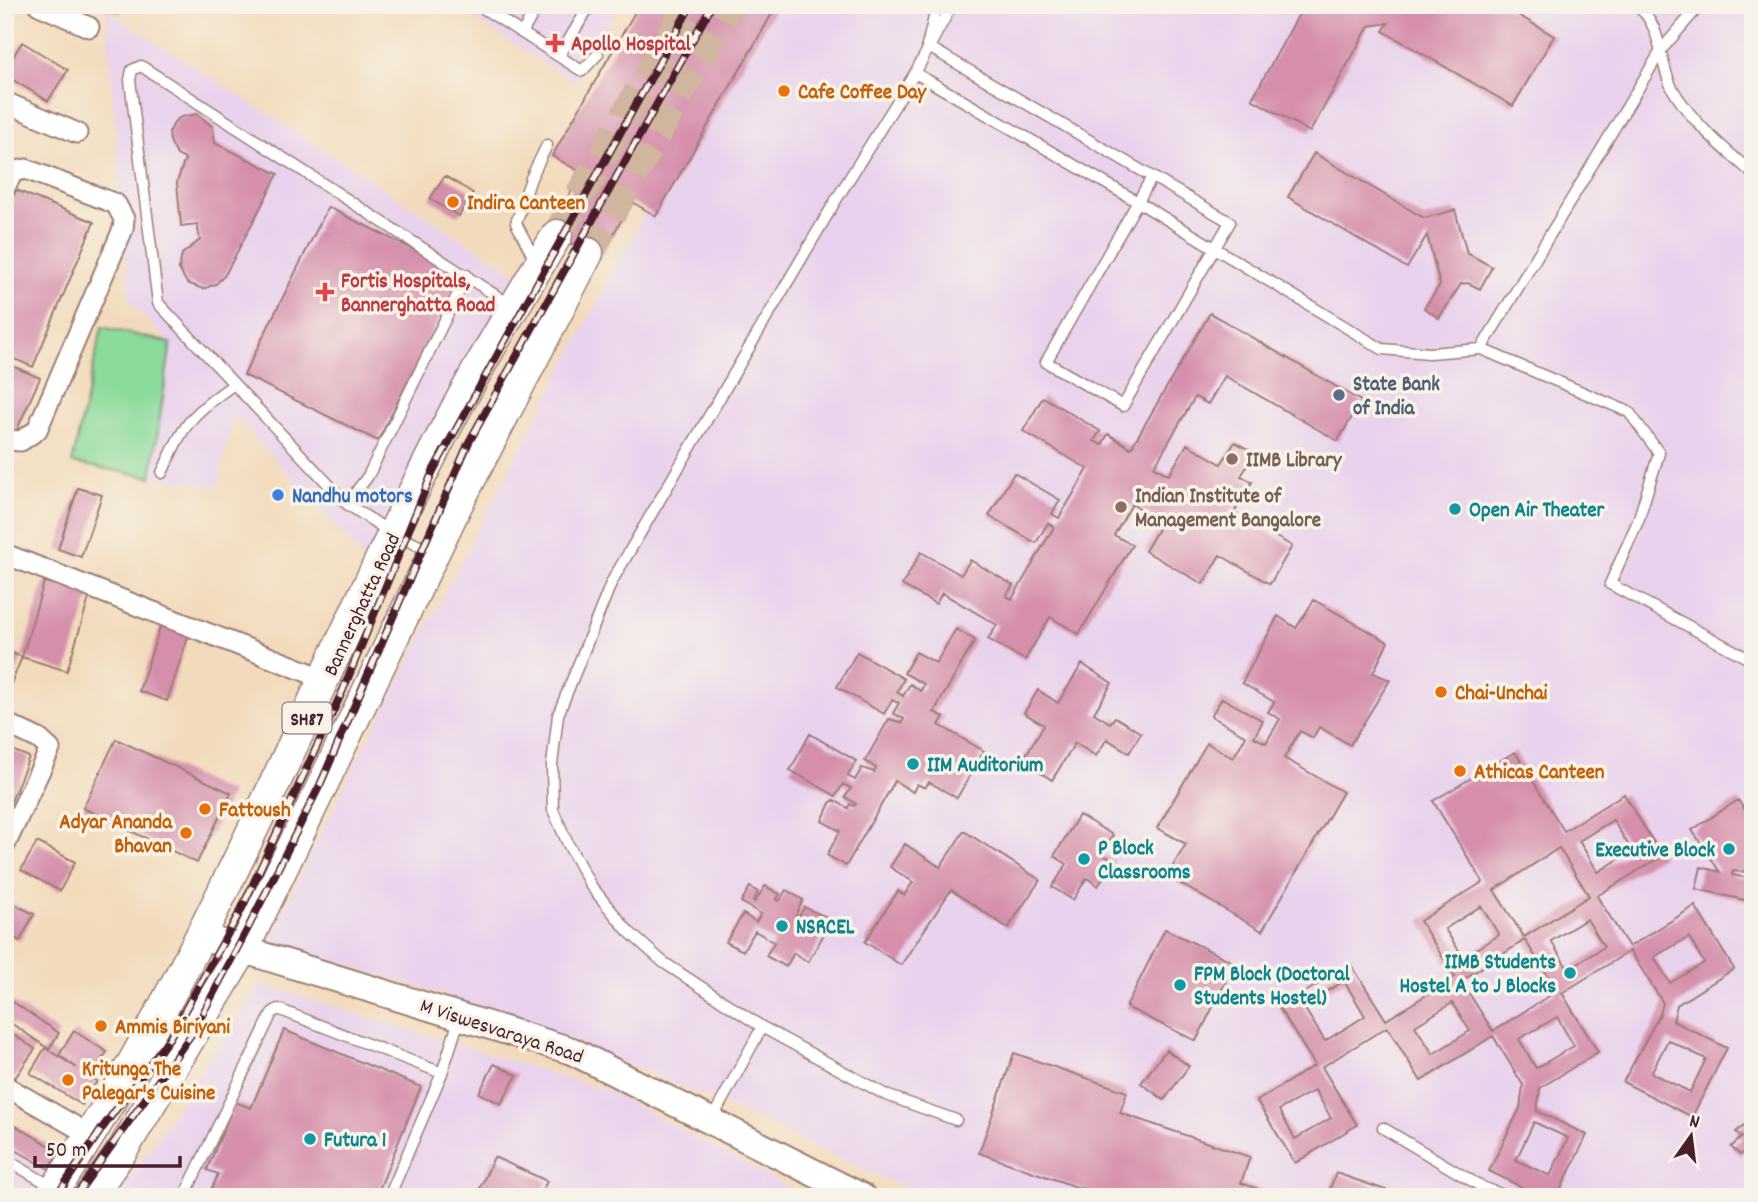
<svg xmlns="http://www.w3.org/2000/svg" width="1758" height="1202" font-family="Dekko,sans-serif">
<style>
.built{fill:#e9d2ed}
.green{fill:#8ada9a;stroke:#6a7c62;stroke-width:2}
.building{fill:#d58fac;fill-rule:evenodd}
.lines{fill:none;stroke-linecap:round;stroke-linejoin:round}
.primary-tunnel{stroke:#d0b59f;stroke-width:30;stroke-dasharray:30 15;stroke-linecap:butt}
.lane-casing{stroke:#9e7d74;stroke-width:13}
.street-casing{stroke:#9e7d74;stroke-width:23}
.secondary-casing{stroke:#9e7d74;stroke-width:30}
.primary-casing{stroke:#9e7d74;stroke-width:33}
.lane{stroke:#fff;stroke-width:10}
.street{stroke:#fff;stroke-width:19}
.secondary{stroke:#fff;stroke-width:26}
.primary{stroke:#fff;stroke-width:30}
.rail-casing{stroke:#4a1f2b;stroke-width:8}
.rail{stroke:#f7f3e8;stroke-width:5;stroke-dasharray:16;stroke-linecap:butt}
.health-dot{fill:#e0444e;stroke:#f7f3e8;stroke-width:2.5}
.food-dot{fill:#e8710a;stroke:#f7f3e8;stroke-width:2.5}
.service-dot{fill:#5c6f8a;stroke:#f7f3e8;stroke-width:2.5}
.education-dot{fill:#8d6e63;stroke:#f7f3e8;stroke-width:2.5}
.shop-dot{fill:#3f7fe0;stroke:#f7f3e8;stroke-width:2.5}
.culture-dot{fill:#0f9aa8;stroke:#f7f3e8;stroke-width:2.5}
.labels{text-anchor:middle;stroke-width:7;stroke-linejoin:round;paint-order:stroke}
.shield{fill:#f7f3e8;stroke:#7e5f64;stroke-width:2}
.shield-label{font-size:19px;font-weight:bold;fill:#4a1f2b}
.health-label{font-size:21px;font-weight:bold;fill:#be3a42;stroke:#f7f3e8;text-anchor:start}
.food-label{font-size:21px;font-weight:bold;fill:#c56008;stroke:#f7f3e8;text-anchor:start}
.service-label{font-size:21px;font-weight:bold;fill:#4e5e75;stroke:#f7f3e8;text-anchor:start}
.education-label{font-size:21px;font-weight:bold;fill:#785e54;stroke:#f7f3e8;text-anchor:start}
.shop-label{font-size:21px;font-weight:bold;fill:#366cbe;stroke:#f7f3e8;text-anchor:start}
.culture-label{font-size:21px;font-weight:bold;fill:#0d838f;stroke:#f7f3e8;text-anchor:start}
.street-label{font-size:21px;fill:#4a1f2b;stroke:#f7f3e8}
</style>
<rect width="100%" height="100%" fill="#f7f3e8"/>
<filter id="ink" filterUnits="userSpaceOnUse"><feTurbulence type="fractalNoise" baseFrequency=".0143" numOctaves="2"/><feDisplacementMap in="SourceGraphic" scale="14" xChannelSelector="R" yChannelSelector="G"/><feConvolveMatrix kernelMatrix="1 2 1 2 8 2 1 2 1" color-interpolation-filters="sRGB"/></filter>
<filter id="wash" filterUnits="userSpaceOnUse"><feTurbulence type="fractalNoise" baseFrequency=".00686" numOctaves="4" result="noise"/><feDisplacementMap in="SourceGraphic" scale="28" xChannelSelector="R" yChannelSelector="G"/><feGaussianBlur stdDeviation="1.57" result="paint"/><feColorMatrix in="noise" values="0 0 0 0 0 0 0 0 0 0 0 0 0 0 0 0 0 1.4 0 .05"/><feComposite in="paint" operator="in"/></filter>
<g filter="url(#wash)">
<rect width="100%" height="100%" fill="#f2dbbc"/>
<!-- built -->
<path class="built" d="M453,5h166l-45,77z
M760,5h993v1192h-829l-179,-83 -221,-94 -255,-81 87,-176 268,-512z
M106,10l421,271 -159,282 -135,-150 -15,73 -67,-9 20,-133 -41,-42z
M260,984l346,106 201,107h-689z
M5,1146l46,27 -17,24h-29z"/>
<!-- green -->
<path class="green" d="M102,327l69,16 -20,134 -79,-14z"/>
<g id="blocks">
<!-- building -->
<path class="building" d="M95,5h27l-3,9z
M639,5h138l-121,211 -24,-14 -33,57 -50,-28 33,-58 -30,-17z
M1304,5h197l53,31 -41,70 -130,-75 5,-8 -19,3 -59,106 -58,-33z
M22,42l46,28 -20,31 -43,-26v-5z
M197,114l16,13 2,16 63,31 -53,101 -9,9 -13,5 -16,-6 -8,-14 3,-15 18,-14 -3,-16 -16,2 -4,-44 8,-23 -8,-4 -7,-14 -1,-8 6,-12 6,-4z
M1314,153l110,65 31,-8 12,43 25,14 -12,22 -12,-6 -7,1 -22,34 -15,-10 16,-23 -13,-50 -20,33 -119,-71z
M445,176l28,17 -14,23 -29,-17z
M16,190l78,32 -61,145 -28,-12v-139z
M328,207l134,67 -84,167 -134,-66z
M1210,313l151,88 -23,40 -113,-65 -17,28 -13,-7 -41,70 15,8 18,-31 34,20 14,-22 20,11 -14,23 11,6 -18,31 58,33 -22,38 -50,-29 -17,29 -58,-33 17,-29 -30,-18 -18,31 18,10 -53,89 -29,-17 -25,43 -37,-21 9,-14 -55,-32 -6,11 -34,-19 19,-33 40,23 9,-15 43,25 -7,11 6,3 42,-72 -6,-4 -12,20 -47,-27 25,-43 46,27 -8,14 7,4 29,-49 -65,-38 20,-34 57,34 -6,10 8,4 6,-11 23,14z
M5,363l35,15 -24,54 -11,-5z
M78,488l24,7 -21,62 -23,-8z
M44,582l46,13 -23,76 -45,-14z
M1314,600l74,42 -15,31 17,7 -40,65 -31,-18 -6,11 -13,-7 -16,27 59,34 -81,139 -95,-55 19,-32 -29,-16 50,-85 26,15 13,-22 -35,-20 11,-18 41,23 -9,16 12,6 14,-24 -12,-7 6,-10 -32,-19 36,-67 18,12z
M161,624l28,10 -22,67 -28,-10z
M956,629l19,11 -41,72 10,5 -5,8 45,26 -27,47 -28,-16 -4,6 -8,-4 -4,8 -18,-11 -49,85 -19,-11 13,-24 -18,-10 8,-18 4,-3 14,8 2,-4 4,2 2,-2 -11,-7 6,-9 -8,-4 -7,12 -46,-26 20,-36 46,27 -8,15 7,4 7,-12 12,4 2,-4 -11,-7 24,-42 13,4 2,-4 -11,-6 6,-10 -7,-3 -8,14 -47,-27 20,-35 47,27 -7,13 6,4 7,-12 11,7 3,-7 -20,-11 12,-21 20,11z
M5,650l17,7 -17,41z
M1082,664l30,19 -18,30 16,10 5,-6 26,16 -12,20 -22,-14 -11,17 -21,-13 -23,37 -30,-19 22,-36 -20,-12 14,-23 20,13z
M116,739l115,54 -34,70 -114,-55z
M5,747l24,10 -19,47 -5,-2z
M1515,752l49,79 60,-37 38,62 -65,40 32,51 66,-41 39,63 -57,36 -4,16 54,27 -35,69 -69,-35 37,-68 3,-11 -33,-52 -68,42 36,59 -58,36 -3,23 50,24 -30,62h-15l-53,-26 31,-63 3,-23 -30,-49 -72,45 -34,-54 -65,40 35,58 -62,38 -38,-62 58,-36 -36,-57 72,-44 35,56 69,-43 -35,-56 63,-39 -50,-81zM1613,820l19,31 -34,21 -19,-31zM1559,848l30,48 -65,41 -30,-47zM1481,906l18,29 -36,22 -18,-28zM1587,919l17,28 -36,22 -17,-28zM1689,937l15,26 -34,20 -16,-26zM1525,940l32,51 -64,40 -32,-50zM1344,981l21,35 -40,25 -22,-35zM1452,1003l18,28 -37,23 -18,-28zM1557,1017l17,29 -38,22 -17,-29zM1668,1040l38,19 -16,33 -39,-19zM1315,1090l16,28 -36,21 -16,-29zM1534,1122l34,16 -18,38 -34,-16z
M1738,800l15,22v45l-11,5 -9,-1 -1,4 21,4v23l-57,-13 5,-22 19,5 -28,-42z
M1079,815l34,20 -11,19 12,7 -16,25 -11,-8 -14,22 -21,-13 15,-23 -13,-8z
M964,831l76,49 -32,48 -57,-38 -50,75 -36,-23 33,-51 6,4 9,-13 -23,-15 15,-23 35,23z
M37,842l38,20 -15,29 -39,-21z
M765,886l15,8 -4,6 3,1 7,-11 17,10 -8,17 3,1 6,-11 28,13 -24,42 -14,-9 -8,14 -20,-11 8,-14 -19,-11 -12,20 -17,-9 17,-28 13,8 5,-8 -20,-12 9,-15 8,5 -5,9 2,1z
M14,904l20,10 -14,27 -15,-7v-14z
M1165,929l70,34 -39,78 -70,-34z
M10,1000l49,33 -10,16 -44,-30v-12z
M5,1029l30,20 -20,29 -10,-6z
M284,1030l137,57 -45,110h-168l10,-23 -11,-4 28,-68 16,6z
M74,1031l33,21 -17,25 7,4 -15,24 -52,-32 15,-25 32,20 -18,-13z
M1166,1050l23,16 -25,34 -23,-17z
M1014,1053l113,39 -7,21 130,44 -9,26 40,14h-198l2,-7 -106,-37z
M494,1064l23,11 -16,29 -22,-11z
M1749,1121l4,3v21l-13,10 -9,-8 11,-10 -6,-5z
M9,1122l50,29 -10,18 -44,-25v-16z
M494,1157l53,24 -8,16h-63z
M1336,1173l67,23v1h-76z"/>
</g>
</g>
<g filter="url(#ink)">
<use href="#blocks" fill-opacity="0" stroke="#9e7d74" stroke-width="2"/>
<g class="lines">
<!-- primary-tunnel -->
<path class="primary-tunnel" d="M557,235l132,-230
M588,253l142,-248"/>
<defs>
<path id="lane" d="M478,5l104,66 16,-17
M937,5l-10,41 303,176 -107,184 -77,-44 106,-185
M952,5l-37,68 -79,127 -224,381 -54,134 -6,50 1,45 15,34 23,42 37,45 35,31 99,65 124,68 70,25
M1637,5c26,22 21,55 35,83 20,35 51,59 81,86
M522,33l16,-28
M559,56l31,-51
M915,73l223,129 244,147 47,4 52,-4 181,-300 38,-44
M535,260l-19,-37 15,-45 16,-33
M1481,349l148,63 30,41 -21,68 -28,63 143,77
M162,473c22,-48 26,-57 71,-88
M347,504l21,-28 99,-201
M431,551l-38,-17 -46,-30 -189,-201 -28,-223 2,-10 9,-4 371,240
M442,1073l18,-56
M712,1119l50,-92
M1383,1128l99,59 27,10
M5,1159l48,28
M184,1197l88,-184 6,-4 164,64 -53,124"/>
<path id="street" d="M39,5l50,22
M5,102l72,31
M5,187l8,-15 13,-3 90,35 8,15 -1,10 -86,201 -16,11 -16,-1
M5,554l320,125
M5,723l34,16 11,10 -45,96
M5,1086l85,49"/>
<path id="secondary" d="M202,937l370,114 290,146"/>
<path id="primary" d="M50,1197c157,-234 257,-499 385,-748 37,-73 80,-144 122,-214
M90,1197l32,-46 121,-201 213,-443 132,-254"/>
</defs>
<!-- lane casing -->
<use href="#lane" class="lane-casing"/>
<!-- street casing -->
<use href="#street" class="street-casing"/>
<!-- secondary casing -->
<use href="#secondary" class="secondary-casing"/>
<!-- primary casing -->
<use href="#primary" class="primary-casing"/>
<!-- lane -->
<use href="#lane" class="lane"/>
<!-- street -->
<use href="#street" class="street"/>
<!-- secondary -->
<use href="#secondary" class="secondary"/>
<!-- primary -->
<use href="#primary" class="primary"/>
<defs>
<path id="rail" d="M56,1197l47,-70 67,-90 71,-127 102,-220 90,-219 258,-466
M75,1197l118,-165 55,-104 72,-143 149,-343 243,-437"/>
</defs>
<!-- rail casing -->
<use href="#rail" class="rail-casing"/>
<!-- rail -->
<use href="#rail" class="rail"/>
</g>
</g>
<!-- markers -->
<g class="health-dot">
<path d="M551.5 32.5h7v7h7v7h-7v7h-7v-7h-7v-7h7z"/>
<path d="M321.5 281.5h7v7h7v7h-7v7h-7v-7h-7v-7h7z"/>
</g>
<g class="food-dot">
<circle cx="784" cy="91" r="7"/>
<circle cx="453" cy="202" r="7"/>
<circle cx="1441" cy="692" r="7"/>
<circle cx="1460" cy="771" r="7"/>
<circle cx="205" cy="809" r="7"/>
<circle cx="186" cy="833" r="7"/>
<circle cx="101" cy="1026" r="7"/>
<circle cx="68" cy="1080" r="7"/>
</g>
<circle class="service-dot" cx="1339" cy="395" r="7"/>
<g class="education-dot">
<circle cx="1232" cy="459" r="7"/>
<circle cx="1121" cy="507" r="7"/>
</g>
<circle class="shop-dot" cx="278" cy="495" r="7"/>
<g class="culture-dot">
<circle cx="1455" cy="509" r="7"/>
<circle cx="913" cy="764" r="7"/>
<circle cx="1729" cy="849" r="7"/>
<circle cx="1084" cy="859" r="7"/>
<circle cx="782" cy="926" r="7"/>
<circle cx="1570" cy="973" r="7"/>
<circle cx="1180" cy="985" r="7"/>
<circle cx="310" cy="1139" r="7"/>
</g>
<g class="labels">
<!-- shield labels -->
<rect class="shield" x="282.5" y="702.5" width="49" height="31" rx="5"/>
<g class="shield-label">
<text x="307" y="725">SH87</text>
</g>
<!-- health labels -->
<g class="health-label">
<text x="571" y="50">Apollo Hospital</text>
<text x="341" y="287">Fortis Hospitals,<tspan x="341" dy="24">Bannerghatta Road</tspan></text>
</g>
<!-- food labels -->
<g class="food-label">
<text x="798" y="98">Cafe Coffee Day</text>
<text x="467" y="209">Indira Canteen</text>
<text x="1455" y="699">Chai-Unchai</text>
<text x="1474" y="778">Athicas Canteen</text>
<text x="219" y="816">Fattoush</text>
<text x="172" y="828" text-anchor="end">Adyar Ananda<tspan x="172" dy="24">Bhavan</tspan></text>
<text x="115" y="1033">Ammis Biriyani</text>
<text x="82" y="1075">Kritunga The<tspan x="82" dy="24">Palegar's Cuisine</tspan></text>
</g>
<!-- service labels -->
<g class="service-label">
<text x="1353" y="390">State Bank<tspan x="1353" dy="24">of India</tspan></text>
</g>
<!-- education labels -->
<g class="education-label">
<text x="1246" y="466">IIMB Library</text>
<text x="1135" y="502">Indian Institute of<tspan x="1135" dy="24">Management Bangalore</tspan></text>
</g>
<!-- shop labels -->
<g class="shop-label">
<text x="292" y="502">Nandhu motors</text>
</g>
<!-- culture labels -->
<g class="culture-label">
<text x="1469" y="516">Open Air Theater</text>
<text x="927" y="771">IIM Auditorium</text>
<text x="1098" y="854">P Block<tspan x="1098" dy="24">Classrooms</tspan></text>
<text x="1715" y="856" text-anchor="end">Executive Block</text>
<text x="796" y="933">NSRCEL</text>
<text x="1556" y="968" text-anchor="end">IIMB Students<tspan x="1556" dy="24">Hostel A to J Blocks</tspan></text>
<text x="1194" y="980">FPM Block (Doctoral<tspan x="1194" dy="24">Students Hostel)</tspan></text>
<text x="324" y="1146">Futura 1</text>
</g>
<!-- street labels -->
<g class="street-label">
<text transform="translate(361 604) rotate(-65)" y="7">Bannerghatta Road</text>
<text transform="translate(502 1030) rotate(18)" y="7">M Viswesvaraya Road</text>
</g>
</g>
<!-- margin -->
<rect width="1758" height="1202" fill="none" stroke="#f7f3e8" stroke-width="28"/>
<!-- north arrow -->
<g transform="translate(1691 1136) rotate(14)" stroke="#f7f3e8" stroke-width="5" paint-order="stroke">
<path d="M0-5L12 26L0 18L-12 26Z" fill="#4a1f2b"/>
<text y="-10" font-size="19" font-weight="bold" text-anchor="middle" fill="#4a1f2b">N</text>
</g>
<!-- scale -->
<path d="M35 1156v10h145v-10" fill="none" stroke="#4a1f2b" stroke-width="3.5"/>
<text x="46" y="1156" font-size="21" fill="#4a1f2b" stroke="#f7f3e8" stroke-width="5" paint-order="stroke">50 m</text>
</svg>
